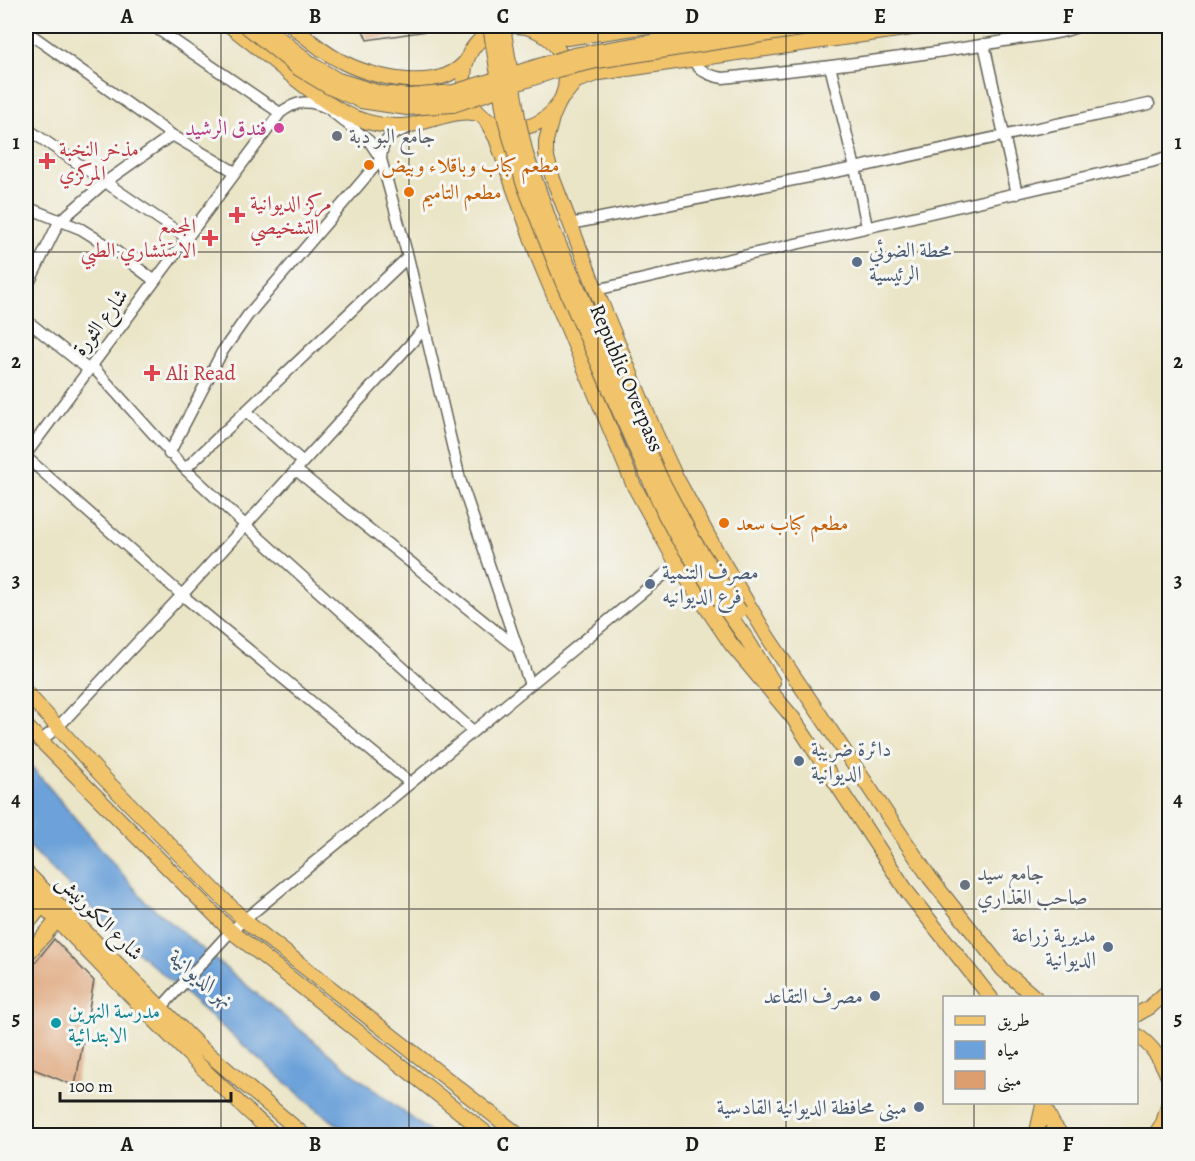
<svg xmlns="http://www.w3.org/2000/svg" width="1195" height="1161" font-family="Alegreya,Amiri,serif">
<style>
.water{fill:#6ca1d9;stroke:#445e7a;stroke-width:1.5}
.building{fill:#dc9e6f}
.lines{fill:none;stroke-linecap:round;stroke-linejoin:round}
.minor-casing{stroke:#646258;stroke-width:13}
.major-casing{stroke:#646258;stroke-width:16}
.minor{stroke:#fff;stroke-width:10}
.major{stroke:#f1c36a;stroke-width:14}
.major-bridge-casing{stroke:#646258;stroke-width:16;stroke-linecap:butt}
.major-bridge{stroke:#f1c36a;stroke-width:14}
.grid{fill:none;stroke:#1c1c1c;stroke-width:1.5;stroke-opacity:0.55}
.hotel-dot{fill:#d1479c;stroke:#f6f6f2;stroke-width:2}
.worship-dot{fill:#6b7280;stroke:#f6f6f2;stroke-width:2}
.health-dot{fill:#e0444e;stroke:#f6f6f2;stroke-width:2}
.food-dot{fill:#e8710a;stroke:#f6f6f2;stroke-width:2}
.service-dot{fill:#5c6f8a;stroke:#f6f6f2;stroke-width:2}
.culture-dot{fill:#0f9aa8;stroke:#f6f6f2;stroke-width:2}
.labels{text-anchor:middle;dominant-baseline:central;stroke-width:6;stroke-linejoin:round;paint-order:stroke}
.hotel-label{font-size:21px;fill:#b23c85;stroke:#f6f6f2;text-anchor:end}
.worship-label{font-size:21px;fill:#5b616d;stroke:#f6f6f2;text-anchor:start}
.health-label{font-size:21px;fill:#be3a42;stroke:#f6f6f2;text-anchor:start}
.food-label{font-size:21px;fill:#c56008;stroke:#f6f6f2;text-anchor:start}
.service-label{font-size:21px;fill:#4e5e75;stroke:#f6f6f2;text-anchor:start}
.street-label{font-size:21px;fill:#1c1c1c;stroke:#f6f6f2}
.culture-label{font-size:21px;fill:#0d838f;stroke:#f6f6f2;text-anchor:start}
.water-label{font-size:22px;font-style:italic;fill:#405871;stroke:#f6f6f2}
.neatline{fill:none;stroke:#1c1c1c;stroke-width:2}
.grid-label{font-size:20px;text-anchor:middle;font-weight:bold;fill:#1c1c1c}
</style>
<rect width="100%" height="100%" fill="#f6f6f2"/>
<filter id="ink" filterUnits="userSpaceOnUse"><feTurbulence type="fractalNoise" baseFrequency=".0167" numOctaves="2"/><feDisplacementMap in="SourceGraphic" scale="12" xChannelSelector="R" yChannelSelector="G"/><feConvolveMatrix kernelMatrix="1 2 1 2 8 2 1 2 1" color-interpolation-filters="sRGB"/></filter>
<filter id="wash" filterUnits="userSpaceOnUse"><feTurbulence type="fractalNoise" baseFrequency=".008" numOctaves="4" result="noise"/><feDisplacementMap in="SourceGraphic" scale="24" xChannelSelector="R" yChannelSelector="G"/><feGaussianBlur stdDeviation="1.35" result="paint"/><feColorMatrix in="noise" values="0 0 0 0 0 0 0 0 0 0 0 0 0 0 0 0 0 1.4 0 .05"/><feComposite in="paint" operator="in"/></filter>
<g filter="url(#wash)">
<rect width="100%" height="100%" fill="#ebe5c7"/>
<path class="water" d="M26 760 146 902 356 1076 434 1135H351L315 1108 116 933 26 843Z"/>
<g id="blocks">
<path class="building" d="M361 26H453V27L367 40Z
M54 939 94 981 75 1086 26 1066V974Z"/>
</g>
</g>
<g filter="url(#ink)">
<use href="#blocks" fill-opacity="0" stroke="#646258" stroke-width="1.5"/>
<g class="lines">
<defs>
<path id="minor" d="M153 26 280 113
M26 31 172 135 235 172
M984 44 1017 194
M692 59C699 71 709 76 723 78 815 68 907 58 999 42 1023 37 1057 36 1079 26
M830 66 855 168 867 227
M331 111 369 141 381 159 408 257 460 479 530 685
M26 128 187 238
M26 207 81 229 113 249 155 281
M570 224 855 168 1149 104
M26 289 59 222 104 183 172 135
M596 290 1151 162 1170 156
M26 320 89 370
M92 366 185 469 245 525 473 731
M246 411 303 462
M26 454 280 113C296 101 308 99 327 108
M169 454 222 352 248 315 381 159C382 137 392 134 411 127
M26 457 182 595 410 783
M185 469 408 257
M296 470 518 649
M40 741 57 728 182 595 425 328
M160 1009 231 931 244 920 677 564"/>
<path id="major" d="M230 26C249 41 268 56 287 72 320 99 355 128 401 126 428 125 455 106 481 115
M292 26C306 37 320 50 337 59 370 78 440 95 467 60
M464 77a51 51 0 1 1 102 0a51 51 0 1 1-102 0Z
M544 36 567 38 648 26
M563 97 576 81 600 73 925 26
M558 105 552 118 546 141V154L553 179 596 290 655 432 674 473 717 552 769 639 930 878 1003 970 1036 998
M484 117 496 138 539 260 634 486 677 564 731 644 793 718 908 893 991 998
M731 617 748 641 773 682
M26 692 100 774 244 920 520 1136
M26 726 231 931 490 1136
M26 872 197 1044 305 1136
M26 889C109 971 187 1059 276 1136
M26 926 48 898
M26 956 62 915
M1136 1015 1150 1007 1170 989
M1136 1035C1154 1046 1163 1063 1170 1082
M1042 1102 1053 1124 1062 1136
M1036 1136 1043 1105
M1154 1136 1163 1123 1170 1099"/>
</defs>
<use href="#minor" class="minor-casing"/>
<use href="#major" class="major-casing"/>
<use href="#minor" class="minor"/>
<use href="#major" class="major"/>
<defs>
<path id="major-bridge" d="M246 26 299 69 329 87 361 101 407 108 453 105 557 70 597 61 820 26
M264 26 313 65 338 80 380 93 410 96 454 92 574 55 748 26
M490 26 505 119 523 182 562 281 665 515 677 537 731 617
M503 26 519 123 526 154 552 228 660 477 694 541 740 611"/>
</defs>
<use href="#major-bridge" class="major-bridge-casing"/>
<use href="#major-bridge" class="major-bridge"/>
</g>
</g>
<path class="grid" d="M221 26V1136M409 26V1136M598 26V1136M786 26V1136M974 26V998M26 252H1170M26 471H1170M26 690H1170M26 909H1170M974 1102V1136"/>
<circle class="hotel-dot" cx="279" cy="128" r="6"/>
<g class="worship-dot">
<circle cx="337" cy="136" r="6"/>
<circle cx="965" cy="885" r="6"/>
</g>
<g class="health-dot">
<path d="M44 152h6v6h6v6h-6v6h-6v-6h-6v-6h6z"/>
<path d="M234 206h6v6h6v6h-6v6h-6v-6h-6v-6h6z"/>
<path d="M207 229h6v6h6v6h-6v6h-6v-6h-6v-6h6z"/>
<path d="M149 364h6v6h6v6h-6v6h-6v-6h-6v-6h6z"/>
</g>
<g class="food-dot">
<circle cx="369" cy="165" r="6"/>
<circle cx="409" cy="192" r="6"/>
<circle cx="724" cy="523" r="6"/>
</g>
<g class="service-dot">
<circle cx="857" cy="262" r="6"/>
<circle cx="650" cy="584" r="6"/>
<circle cx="799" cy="761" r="6"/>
<circle cx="1108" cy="947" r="6"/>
<circle cx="875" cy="996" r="6"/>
<circle cx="919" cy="1107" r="6"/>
</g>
<circle class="culture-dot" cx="56" cy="1023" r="6"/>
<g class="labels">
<g class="hotel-label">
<text x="267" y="128">فندق الرشيد</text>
</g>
<g class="worship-label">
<text x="349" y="136">جامع البو دبة</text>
<text x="977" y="873">جامع سيد<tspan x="977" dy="24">صاحب العذاري</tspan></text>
</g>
<g class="health-label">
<text x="59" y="149">مذخر النخبة<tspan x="59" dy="24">المركزي</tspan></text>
<text x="250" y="203">مركز الديوانية<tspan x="250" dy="24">التشخيصي</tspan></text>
<text x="196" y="226" text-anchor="end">المجمع<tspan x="196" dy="24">الاستشاري الطبي</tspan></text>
<text x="166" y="373">Ali Read</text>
</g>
<g class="food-label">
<text x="381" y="165">مطعم كباب وباقلاء وبيض</text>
<text x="421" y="192">مطعم التاميم</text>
<text x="736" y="523">مطعم كباب سعد</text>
</g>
<g class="service-label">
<text x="869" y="250">محطة الضوئي<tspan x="869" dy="24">الرئيسية</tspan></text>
<text x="662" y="572">مصرف التنمية<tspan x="662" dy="24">فرع الديوانيه</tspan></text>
<text x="811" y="749">دائرة ضريبة<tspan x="811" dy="24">الديوانية</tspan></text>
<text x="1096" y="935" text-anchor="end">مديرية زراعة<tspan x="1096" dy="24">الديوانية</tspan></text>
<text x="863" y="996" text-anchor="end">مصرف التقاعد</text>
<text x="907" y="1107" text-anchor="end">مبنى محافظة الديوانية القادسية</text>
</g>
<g class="street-label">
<text transform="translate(100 322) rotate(-53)">شارع الثورة</text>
<text transform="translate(627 378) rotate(67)">Republic Overpass</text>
<text transform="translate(100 917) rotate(45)">شارع الكورنيش</text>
</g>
<g class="culture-label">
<text x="68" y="1011">مدرسة النهرين<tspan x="68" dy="24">الابتدائية</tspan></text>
</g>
<g class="water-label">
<text transform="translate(202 979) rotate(40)">نهر الديوانية</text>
</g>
</g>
<rect width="1195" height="1161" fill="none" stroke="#f6f6f2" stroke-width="66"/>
<rect x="943" y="996" width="195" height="108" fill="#f6f6f2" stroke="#9f9f9c" stroke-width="1.5"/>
<rect x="955" y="1016" width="30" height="9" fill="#f1c36a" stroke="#9f9f9c" stroke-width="1.5"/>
<text x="997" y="1026" font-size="18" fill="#1c1c1c">طريق</text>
<rect x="955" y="1041" width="30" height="18" fill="#6ca1d9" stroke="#9f9f9c" stroke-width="1.5"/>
<text x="997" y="1056" font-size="18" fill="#1c1c1c">مياه</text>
<rect x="955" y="1071" width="30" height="18" fill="#dc9e6f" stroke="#9f9f9c" stroke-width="1.5"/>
<text x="997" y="1086" font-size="18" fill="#1c1c1c">مبنى</text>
<path d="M60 1092v9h171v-9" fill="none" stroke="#1c1c1c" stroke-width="3"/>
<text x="69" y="1092" font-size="18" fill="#1c1c1c" stroke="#f6f6f2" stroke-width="4.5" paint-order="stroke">100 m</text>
<rect x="33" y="33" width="1129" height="1095" class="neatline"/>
<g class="grid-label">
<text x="127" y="23">A</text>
<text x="315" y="23">B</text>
<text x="503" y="23">C</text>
<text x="692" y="23">D</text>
<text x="880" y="23">E</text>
<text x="1068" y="23">F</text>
<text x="16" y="149">1</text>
<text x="1178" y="149">1</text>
<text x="16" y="368">2</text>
<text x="1178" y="368">2</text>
<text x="16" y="587">3</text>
<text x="1178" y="587">3</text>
<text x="16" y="806">4</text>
<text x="1178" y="806">4</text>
<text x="16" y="1025">5</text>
<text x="1178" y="1025">5</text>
<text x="127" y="1151">A</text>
<text x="315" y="1151">B</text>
<text x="503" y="1151">C</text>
<text x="692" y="1151">D</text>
<text x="880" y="1151">E</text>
<text x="1068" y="1151">F</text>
</g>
</svg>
